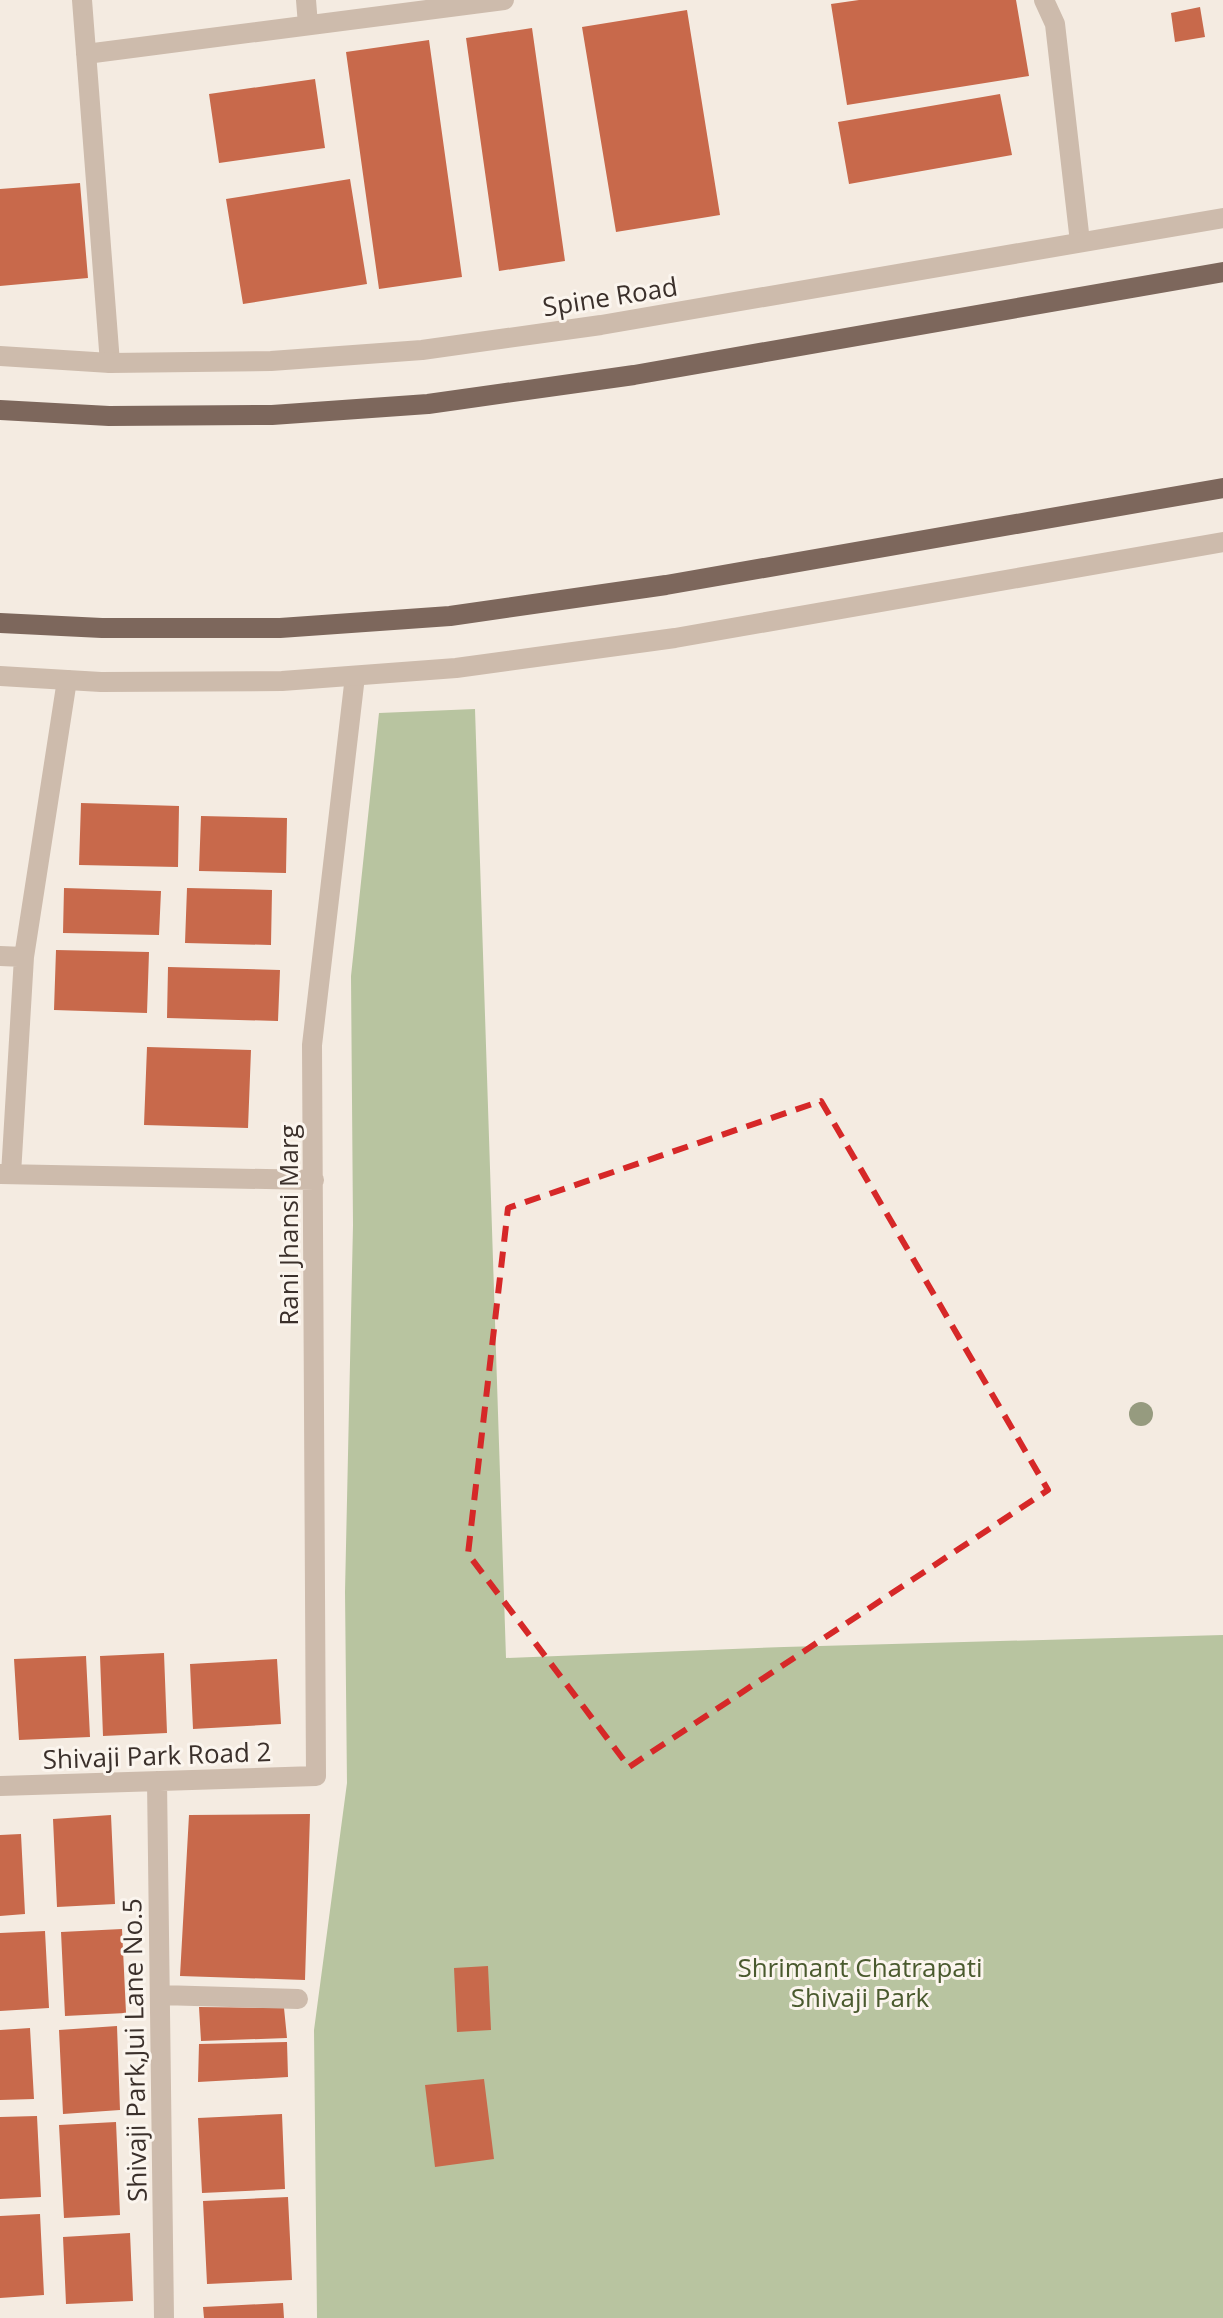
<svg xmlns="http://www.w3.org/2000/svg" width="1223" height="2318" font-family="'Open Sans',sans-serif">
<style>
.green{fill:#b8c4a0}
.building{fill:#c8694b}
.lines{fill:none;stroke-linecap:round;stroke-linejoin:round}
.minor{stroke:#cdbbac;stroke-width:20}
.tertiary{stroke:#cdbbac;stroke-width:20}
.primary{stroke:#7d675c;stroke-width:20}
.tree{fill:#969b7f}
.marked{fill:none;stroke:#d62828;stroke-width:6;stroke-dasharray:16 10;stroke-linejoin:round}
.labels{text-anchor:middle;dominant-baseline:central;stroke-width:6;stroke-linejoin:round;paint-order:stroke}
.street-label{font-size:26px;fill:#3b302b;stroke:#fbf5ee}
.park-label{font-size:26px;fill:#4a5a2e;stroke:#fbf5ee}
</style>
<rect width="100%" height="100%" fill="#f4ebe1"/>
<path class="green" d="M475 709 506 1658 784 1647 1223 1635V2318H317L314 2030 347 1783 345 1592 353 1225 351 976 379 713Z"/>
<path class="building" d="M859 0H1016L1029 76 847 105 831 4Z
M1200 7 1205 37 1175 42 1171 13Z
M687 10 720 215 616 232 582 27Z
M532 28 565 261 499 271 466 38Z
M429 40 462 277 379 289 346 52Z
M315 79 325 148 219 163 209 94Z
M1000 94 1012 155 849 184 838 122Z
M350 179 367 284 243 304 226 199Z
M80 183 88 278 0 286V189Z
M81 803 179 806 178 867 79 865Z
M201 816 287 818 286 873 199 871Z
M64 888 161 891 159 935 63 933Z
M187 888 272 890 271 945 185 943Z
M56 950 149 952 147 1013 54 1010Z
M168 967 280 970 278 1021 167 1018Z
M147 1047 251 1050 248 1128 144 1125Z
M164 1653 167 1733 103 1736 100 1656Z
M86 1656 90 1737 19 1740 14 1659Z
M277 1659 281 1724 193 1729 190 1664Z
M310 1814 305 1980 180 1976 189 1815Z
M111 1815 115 1904 57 1907 53 1819Z
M21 1834 25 1914 0 1916V1835Z
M122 1929 126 2013 65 2016 61 1932Z
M45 1931 49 2008 0 2011V1933Z
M488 1966 491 2030 457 2032 454 1968Z
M199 2007 284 2008 287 2038 201 2041Z
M117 2026 120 2110 63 2114 59 2030Z
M30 2028 34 2099 0 2100V2030Z
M287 2042 288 2077 198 2082 199 2044Z
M484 2079 494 2159 435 2167 425 2085Z
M282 2114 285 2189 202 2193 198 2118Z
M37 2116 41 2197 0 2199V2117Z
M116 2122 120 2215 64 2218 59 2125Z
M288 2197 292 2280 207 2284 203 2201Z
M40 2214 44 2295 0 2298V2216Z
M130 2233 133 2301 66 2304 63 2237Z
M283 2303 284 2318H204L203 2307Z"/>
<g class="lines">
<path class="minor" d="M82 0 110 363
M306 0 308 25
M1044 0 1055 24 1080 242
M86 54 504 0
M0 956 24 957
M0 1174 314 1180
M11 1174 24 957 67 680
M157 1781 164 2318
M0 1786 316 1776 312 1045 355 676
M160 1995 298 1999"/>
<path class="tertiary" d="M0 356 110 363 271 361 422 350 601 325 1223 218
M0 676 101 682 282 681 456 668 675 638 1223 542"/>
<path class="primary" d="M0 410 109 416 272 415 428 404 634 375 1223 272
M0 623 102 628H280L450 616 666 585 1223 488"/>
</g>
<circle class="tree" cx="1141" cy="1414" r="12"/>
<path class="marked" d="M821 1101 1048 1490 629 1767 468 1554 508 1208Z"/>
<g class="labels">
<g class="street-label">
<text transform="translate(610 296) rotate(-9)">Spine Road</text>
<text transform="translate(288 1225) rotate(-90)">Rani Jhansi Marg</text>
<text transform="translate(157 1755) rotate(-2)">Shivaji Park Road 2</text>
<text transform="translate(134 2050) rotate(-91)">Shivaji Park,Jui Lane No.5</text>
</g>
<g class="park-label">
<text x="860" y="1967">Shrimant Chatrapati<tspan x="860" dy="30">Shivaji Park</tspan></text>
</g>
</g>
</svg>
